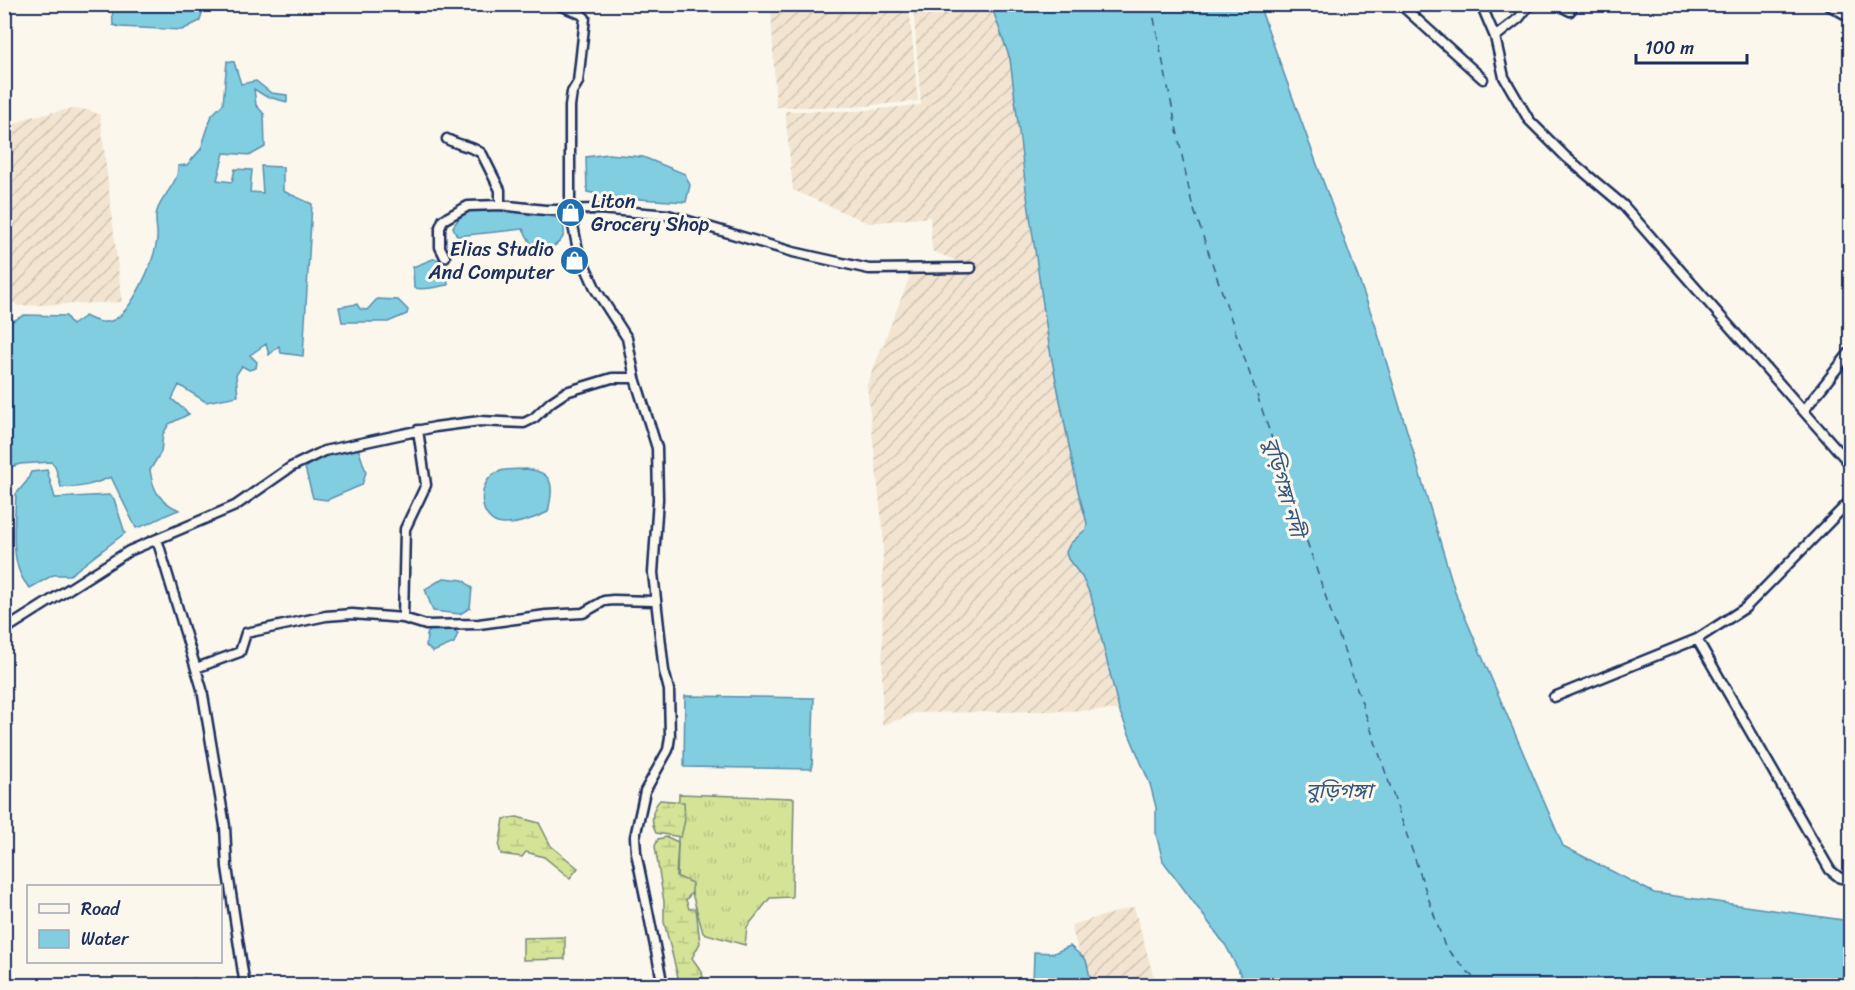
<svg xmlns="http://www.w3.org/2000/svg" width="1855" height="990" font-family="Sriracha,'Noto Sans Bengali',sans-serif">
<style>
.industrial{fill:url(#industrial-furrows)}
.grass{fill:url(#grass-tufts);stroke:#78897a;stroke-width:1.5}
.wetland{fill:url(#wetland-marsh);stroke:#78897a;stroke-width:1.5}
.water{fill:#81cee1;stroke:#588ead;stroke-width:1.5}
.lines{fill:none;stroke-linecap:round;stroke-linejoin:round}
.canal{stroke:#81cee1;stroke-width:8}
.ferry{stroke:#34577f;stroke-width:1.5;stroke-dasharray:8 6;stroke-linecap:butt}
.street-casing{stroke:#1b2f5e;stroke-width:13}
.street{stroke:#fbf7ec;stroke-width:8}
.labels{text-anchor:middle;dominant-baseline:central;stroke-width:6;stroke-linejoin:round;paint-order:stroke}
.poi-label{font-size:20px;fill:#1b2f5e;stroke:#fbf7ec;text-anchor:start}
.water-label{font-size:21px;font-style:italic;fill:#34577f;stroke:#fbf7ec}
</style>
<defs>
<pattern id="industrial-furrows" width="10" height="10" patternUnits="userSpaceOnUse" patternTransform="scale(1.5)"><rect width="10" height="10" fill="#f2e4d0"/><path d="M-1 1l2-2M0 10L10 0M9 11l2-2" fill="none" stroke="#cfc4b5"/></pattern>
<pattern id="grass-tufts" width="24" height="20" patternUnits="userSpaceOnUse" patternTransform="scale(1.5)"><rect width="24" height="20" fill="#d5e396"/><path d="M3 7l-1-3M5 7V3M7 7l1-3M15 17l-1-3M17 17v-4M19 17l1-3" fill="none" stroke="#b6c384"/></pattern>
<pattern id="wetland-marsh" width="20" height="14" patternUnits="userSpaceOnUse" patternTransform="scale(1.5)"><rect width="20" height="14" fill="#d5e396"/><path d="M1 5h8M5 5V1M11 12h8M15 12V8" fill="none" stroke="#b6c384"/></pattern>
</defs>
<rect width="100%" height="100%" fill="#fbf7ec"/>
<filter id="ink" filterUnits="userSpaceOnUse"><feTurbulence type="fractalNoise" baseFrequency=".0167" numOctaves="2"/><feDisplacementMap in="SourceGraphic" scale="12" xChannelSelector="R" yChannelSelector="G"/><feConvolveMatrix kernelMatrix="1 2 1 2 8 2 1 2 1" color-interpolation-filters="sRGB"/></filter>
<g filter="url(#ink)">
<path class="industrial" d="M798 4 909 5 918 101 853 107H776L771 10Z
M913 5H991L1010 59 1049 345 1078 491 1087 523 1068 559 1082 577 1091 596 1119 710 915 713 882 726 883 532 867 385 912 271 858 264 960 262 932 251 930 217 868 223 793 190 785 111H858L921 105Z
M71 109 89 110 100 115 122 302 18 306 5 296V129L29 117Z
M1134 907 1156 985H1088L1071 925Z"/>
<path class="grass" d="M679 794 794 798 792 897 770 898 747 927 745 945 703 933 692 893 677 883Z"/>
<path class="wetland" d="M660 800 684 802 685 820 681 837 656 833C650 822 652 808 660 800Z
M517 817 539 823 551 846 578 868 570 878 544 857 526 852 522 857 501 854 499 847 504 819Z
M667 837 678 842 676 876 692 883V892L686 900 689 909 696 908 700 943 692 958 702 972 704 984 680 985 664 922V902L655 846 658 839Z
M565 937V959L523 960V938Z"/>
<path class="water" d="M204 5 200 21 182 30 120 27 113 25 112 5Z
M991 5H1259L1375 324 1457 598 1563 846 1654 893 1850 921V985H1246L1226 946 1163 861 1156 834V807L1150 784 1119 710 1091 596 1082 577 1068 559 1066 552 1070 544 1086 529 1087 523 1078 491 1049 345 1026 189 1010 59Z
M227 61 234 62 241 84 256 81 271 93 287 95V102L265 96 254 89 256 105 264 114 265 147 251 155 224 153 217 180 232 182 235 169 252 170 250 192 263 193 261 166 283 167V191L312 204 303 356 281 353 279 346 269 355 266 344 250 355 257 362 256 368 249 370 242 366 236 375 238 396 206 402 179 385 172 399 189 414 169 424 163 434 161 452 150 470C153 491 159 501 179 510 163 515 153 524 136 528L111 477C94 484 80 489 61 487L55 466 51 462 20 464 5 469V306L13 321 24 315 66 316 72 325 85 316C93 320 102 324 111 321 131 315 156 259 157 238 158 230 154 219 157 211 162 195 179 183 178 166L187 165 201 149 212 115 223 104Z
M608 154 643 157 685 174 690 185 686 202 622 198 587 192 586 157Z
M476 208 535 212 557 218C576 235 553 253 534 249L523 229 457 236 453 227C460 216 463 212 476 208Z
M433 259 447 260 448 285C438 286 427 291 414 288L413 267Z
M377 299 398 300 408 310 407 314 388 322H342L339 307 357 304 360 309 367 310Z
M358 448 366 472 362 485 327 500 313 498 305 468 321 454Z
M526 469C556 472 553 488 548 512 535 518 518 525 503 524 477 523 476 480 498 472 506 468 517 470 526 469Z
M47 470 55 498 109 495 114 499 125 533 70 575H53L30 588C8 568 15 521 16 494L27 481 31 472Z
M444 578 463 580 472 588 470 608 460 614 433 611 425 589Z
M432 625 446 626 458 633 454 643 433 652 426 646 427 635Z
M685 696 814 698 812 769 684 767Z
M1070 946 1086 960 1092 985H1033L1034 952 1054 953Z"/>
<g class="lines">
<path class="canal" d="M189 986 194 981 205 986"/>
<path class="ferry" d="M1151 4 1192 204 1445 947 1481 986"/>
<defs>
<path id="street" d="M557 4 581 14 585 18 578 82 572 92 570 106V211L578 250 596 290 627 338 635 378 657 448 658 499 653 573 664 671 669 690 670 737 668 750 645 791 635 837 636 852 663 986
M1400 4 1483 79
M1481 4 1495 37 1504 77 1529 120 1566 157 1623 205 1850 464
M1556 4 1570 11 1575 4
M1827 4 1850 17
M1495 37 1519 18 1530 4
M447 139C459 146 474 146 482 154L500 190V205
M445 257 440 247V227L443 220 468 206 500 205 545 210 599 209 668 215 793 252 869 269 971 268
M1805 409 1850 352
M418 430 426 485 405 529 403 618 426 625 479 624 546 615 583 613 604 601 613 600 654 601
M157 539 202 689 225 826 227 867 245 986
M4 630 129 551 235 506 291 467 324 451 435 427 480 421 524 423 534 418 551 402 566 392 612 378H635
M1697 639 1830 870 1840 878H1850
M196 668 240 652 246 633 326 616 352 614 403 618
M1554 697 1697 639 1745 608 1850 501"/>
</defs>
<use href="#street" class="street-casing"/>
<use href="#street" class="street"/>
</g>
</g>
<defs>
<symbol id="shop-disc" viewBox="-11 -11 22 22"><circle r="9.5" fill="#1f6fb2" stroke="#fbf7ec"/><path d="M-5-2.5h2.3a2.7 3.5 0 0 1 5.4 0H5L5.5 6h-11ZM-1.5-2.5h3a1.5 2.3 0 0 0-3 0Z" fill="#fff"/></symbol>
</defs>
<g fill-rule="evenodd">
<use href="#shop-disc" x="554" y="196" width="33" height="33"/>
<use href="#shop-disc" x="558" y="244" width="33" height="33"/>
</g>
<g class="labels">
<g class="poi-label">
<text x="591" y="201">Liton<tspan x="591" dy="23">Grocery Shop</tspan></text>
<text x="554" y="249" text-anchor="end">Elias Studio<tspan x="554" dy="23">And Computer</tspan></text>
</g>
<g class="water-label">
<text transform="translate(1284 487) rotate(74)">বুড়িগঙ্গা নদী</text>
<text x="1339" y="791">বুড়িগঙ্গা</text>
</g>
</g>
<rect width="1855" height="990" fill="none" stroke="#fbf7ec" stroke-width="24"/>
<rect x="12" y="12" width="1831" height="966" fill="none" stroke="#1b2f5e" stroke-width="2" filter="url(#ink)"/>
<rect x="27" y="885" width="195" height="78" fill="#fbf7ec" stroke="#a1a7b3" stroke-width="1.5"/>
<rect x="39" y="904" width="30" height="9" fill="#fbf7ec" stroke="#a1a7b3" stroke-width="1.5"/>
<text x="81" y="915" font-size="18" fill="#1b2f5e">Road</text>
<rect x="39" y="930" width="30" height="18" fill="#81cee1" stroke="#a1a7b3" stroke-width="1.5"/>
<text x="81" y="945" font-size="18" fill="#1b2f5e">Water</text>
<path d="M1636 54v9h111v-9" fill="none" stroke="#1b2f5e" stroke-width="3"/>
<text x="1645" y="54" font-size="18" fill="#1b2f5e" stroke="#fbf7ec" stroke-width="4.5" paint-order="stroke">100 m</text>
</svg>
